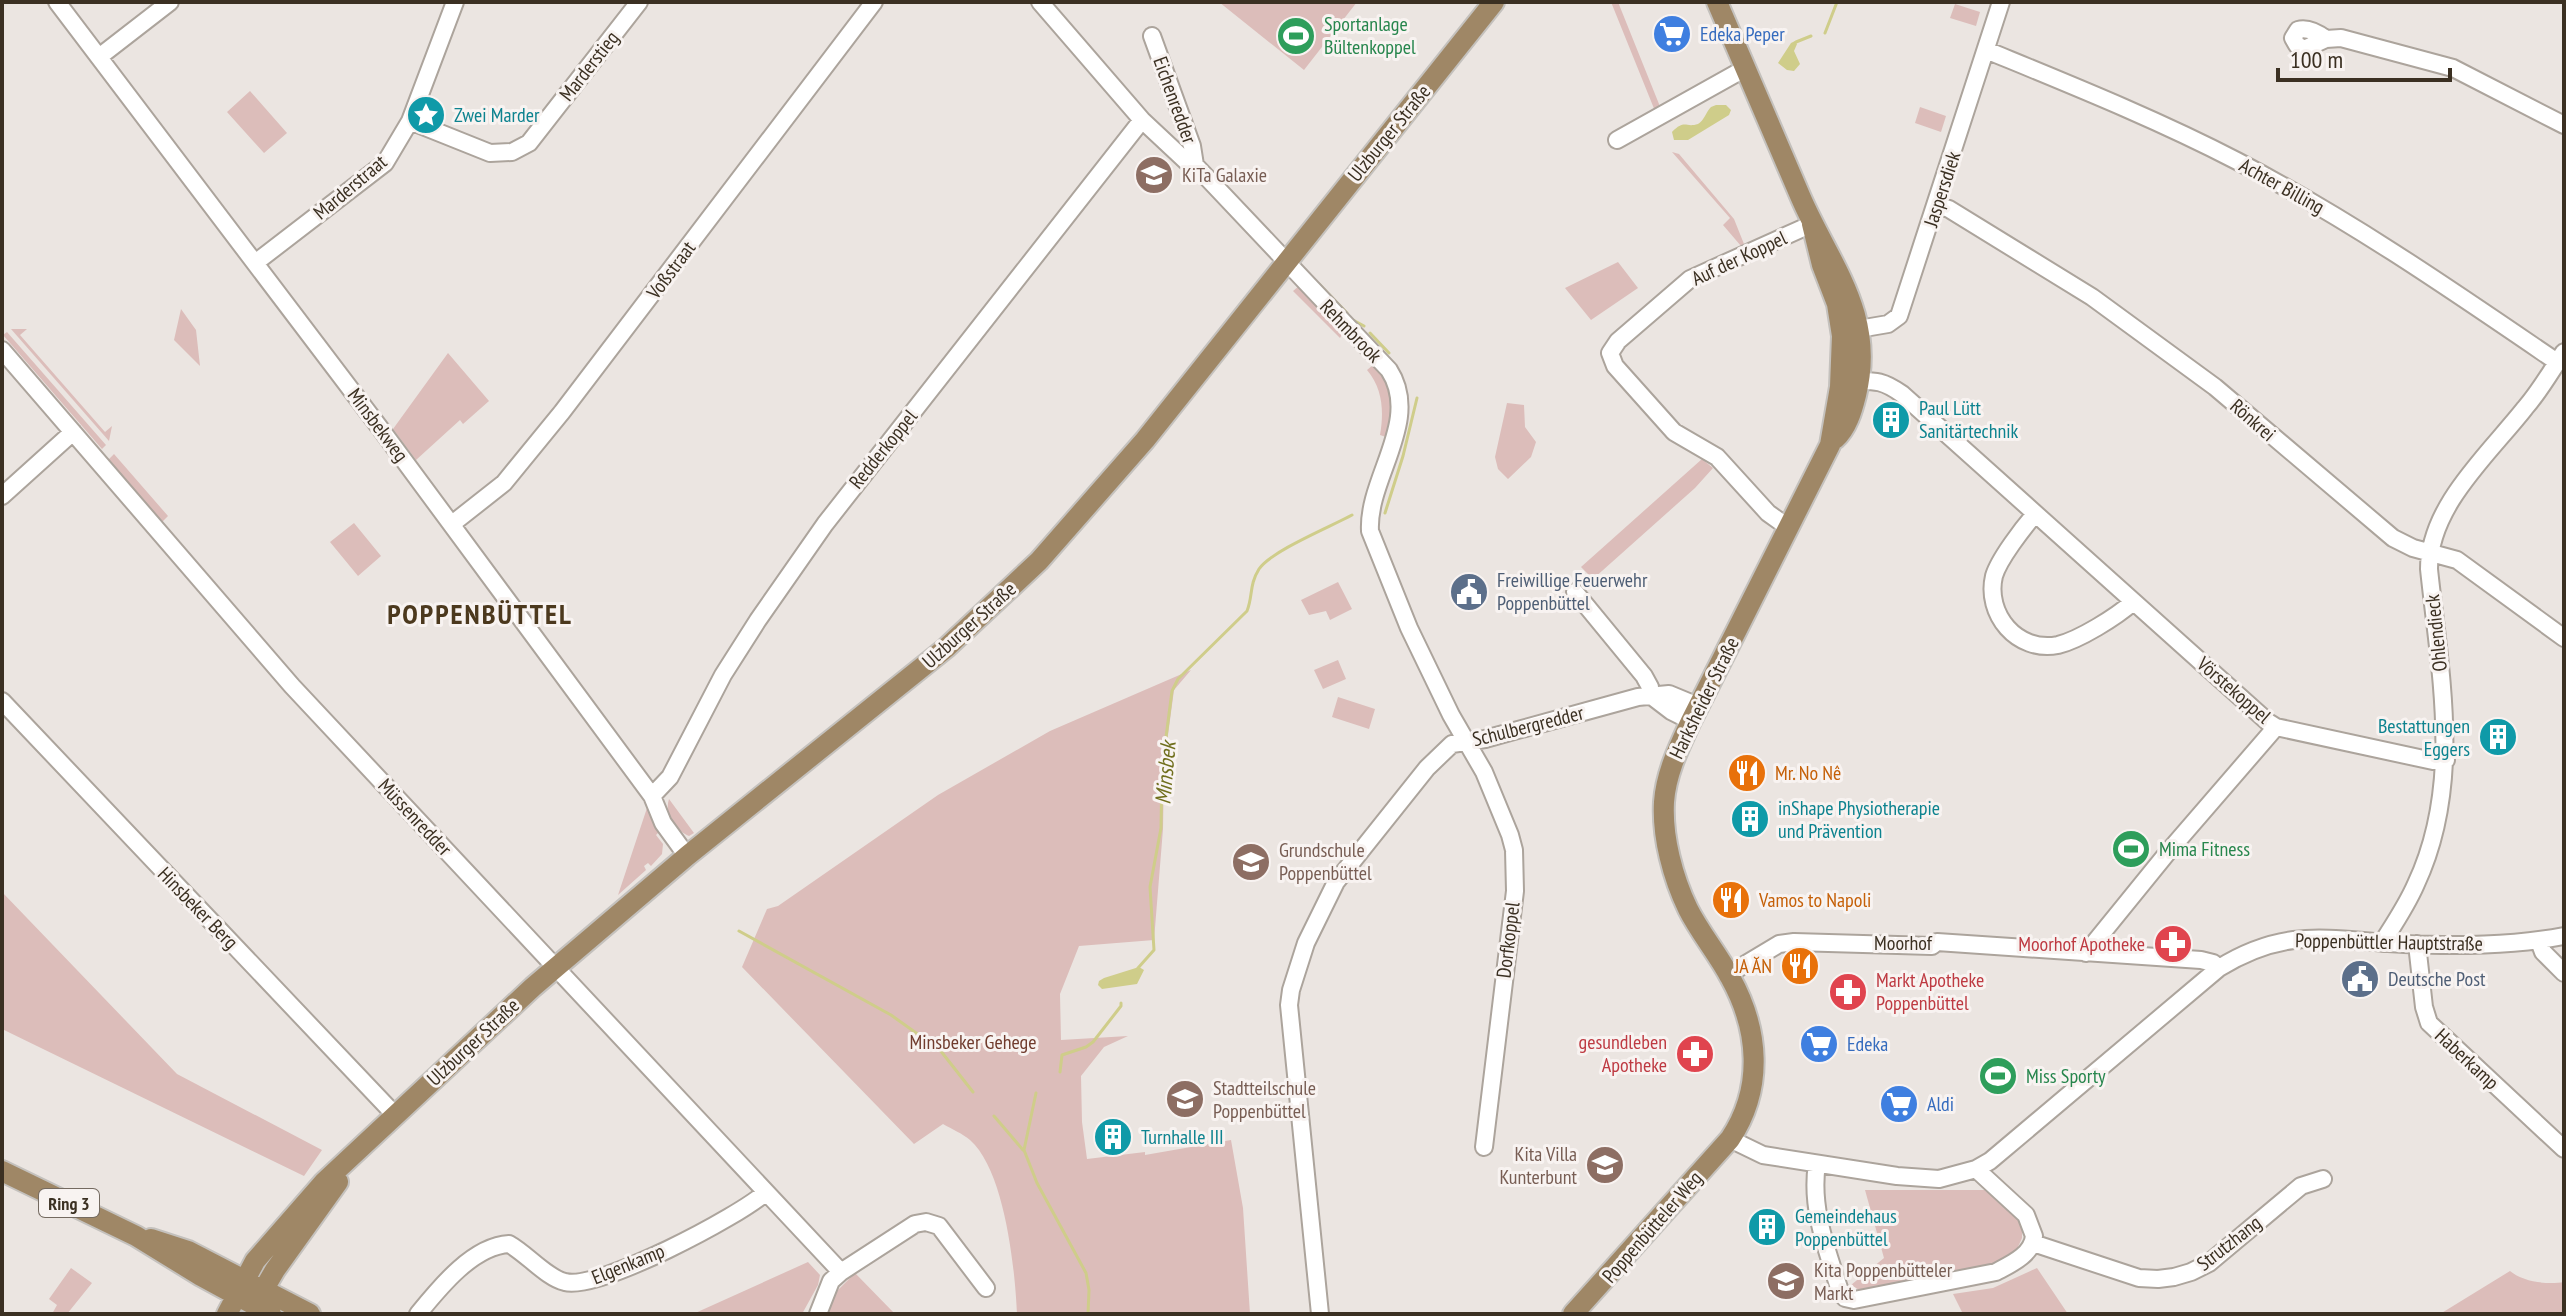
<svg xmlns="http://www.w3.org/2000/svg" width="2566" height="1316" font-family="'PT Sans Narrow',sans-serif">
<style>
.green{fill:#dcbdba}
.water{fill:#cfcd8a}
.lines{fill:none;stroke-linecap:round;stroke-linejoin:round}
.stream{stroke:#cfcd8a;stroke-width:3}
.minor-casing{stroke:#aca49c;stroke-width:20}
.major-casing{stroke:#c4c1bd;stroke-width:24}
.minor{stroke:#fff;stroke-width:16}
.major{stroke:#9f8766;stroke-width:20}
.labels{text-anchor:middle;dominant-baseline:central;stroke-width:6;stroke-linejoin:round;paint-order:stroke}
.shield{fill:#f8f3f1;stroke:#746a60;stroke-width:2}
.shield-label{font-size:18px;font-weight:bold;fill:#3b3022}
.leisure-label{font-size:20px;fill:#27864d;stroke:#f8f3f1;text-anchor:start}
.shop-label{font-size:20px;fill:#366cbe;stroke:#f8f3f1;text-anchor:start}
.street-label{font-size:20px;fill:#3b3022;stroke:#f8f3f1}
.culture-label{font-size:20px;fill:#0d838f;stroke:#f8f3f1;text-anchor:start}
.education-label{font-size:20px;fill:#785e54;stroke:#f8f3f1;text-anchor:start}
.service-label{font-size:20px;fill:#4e5e75;stroke:#f8f3f1;text-anchor:start}
.food-label{font-size:20px;fill:#c56008;stroke:#f8f3f1;text-anchor:start}
.health-label{font-size:20px;fill:#be3a42;stroke:#f8f3f1;text-anchor:end}
.park-label{font-size:20px;fill:#703b2d;stroke:#f8f3f1}
.water-label{font-size:22px;font-style:italic;fill:#706f1d;stroke:#f8f3f1}
.district-label{font-size:28px;font-weight:bold;letter-spacing:2px;fill:#4c391e;stroke:#f8f3f1}
</style>
<rect width="100%" height="100%" fill="#ebe5e1"/>
<path class="green" d="M1219 2H1357L1304 70Z
M1611 2H1618L1661 109 1655 111Z
M1955 4 1980 12 1976 26 1950 18Z
M250 91 287 133 264 153 227 112Z
M1920 107 1946 116 1941 132 1915 123Z
M1672 152 1679 154 1734 219 1744 244 1741 246 1723 225 1730 218Z
M1618 262 1638 288 1591 320 1565 288Z
M1299 286 1344 331 1340 338 1293 291Z
M181 309 196 330 200 366 174 340Z
M11 329H27L20 335 105 432 112 426 109 441Z
M7 332 106 445 102 449 3 335Z
M448 353 489 401 463 424 460 420 416 460 393 429Z
M1373 365H1377L1393 387 1390 435 1386 437 1380 435C1384 412 1383 389 1367 370Z
M1507 403 1524 405 1525 427 1536 442 1531 457 1508 479 1498 469 1495 457Z
M114 454 168 516 162 522 108 460Z
M1702 459 1713 468 1695 488 1593 579 1581 567Z
M354 523 381 556 358 576 330 542Z
M1338 582 1352 609 1330 620 1326 611 1309 615 1301 600Z
M1338 660 1346 679 1323 689 1314 670Z
M1191 670 1174 690 1164 765 1163 829 1154 940 1079 946 1060 994 1061 1040 1128 1036 1104 1047 1081 1076 1082 1122 1087 1159 1145 1152V1155L1231 1140 1243 1208 1250 1314H1017C1015 1269 1005 1171 970 1140 963 1134 952 1129 943 1124L914 1144 742 967 767 909 778 906 938 795 1050 731Z
M1338 697 1375 709 1369 729 1332 717Z
M669 799 694 833 689 836C675 830 664 814 669 799Z
M647 808 659 832 656 835 663 844 662 854 651 866 648 863 644 866 646 870 618 895Z
M2 892 177 1074 322 1150 304 1176 2 1029Z
M1865 1190H1986L2005 1200 2022 1223V1238L2017 1249 1997 1267 1861 1291 1851 1285 1884 1258Z
M808 1262 820 1275 818 1285 802 1314H693Z
M71 1268 92 1283 67 1314H52L57 1305 49 1299Z
M2037 1268 2068 1314H1963L1953 1294 1993 1288Z
M2510 1271C2523 1282 2548 1285 2564 1282V1314H2440Z
M855 1273 895 1314H825L837 1291Z"/>
<path class="water" d="M1795 41 1797 44 1794 51 1800 64 1794 71 1787 70 1778 63 1791 43Z
M1716 105H1726L1731 110 1729 115 1688 140H1674L1672 132C1685 119 1685 128 1698 124 1704 121 1706 112 1711 107Z
M1139 967 1144 970 1137 984 1102 989 1098 985 1099 981 1104 978Z"/>
<g class="lines">
<path class="stream" d="M1825 33 1837 2
M1796 42 1811 36
M1319 284 1347 313
M1353 320 1364 326
M1370 333 1389 353
M1385 513 1403 456 1417 398
M739 931 891 1015 940 1050 973 1092
M1138 968 1154 950 1150 887 1161 828 1162 768 1172 691 1178 679 1247 611C1253 596 1249 585 1259 569 1271 551 1330 527 1352 515
M1060 1072 1062 1055 1086 1047 1093 1042 1121 1006V1003
M1036 1093 1024 1150 1037 1183 1086 1273 1089 1290 1088 1314
M994 1116 1023 1150"/>
<defs>
<path id="minor" d="M57 2 383 432 652 796 663 823 687 856
M1040 2 1142 120 1188 163 1195 165 1389 370C1422 421 1367 478 1370 531L1409 628 1451 715 1484 772 1510 835 1514 850 1515 891 1484 1147
M1152 36 1192 146 1195 165
M2326 39C2318 33 2308 27 2298 30L2293 38 2297 45 2304 49 2326 39 2341 38 2453 68 2564 125
M1986 50C2071 85 2156 119 2237 161 2349 219 2453 291 2557 362
M99 57 170 2
M410 121 490 153 512 152 529 143 639 2
M1617 140 1744 69
M1937 205 1949 209 2092 297 2215 387 2393 538 2413 548 2457 560 2564 638
M255 263 385 163 410 121 455 2
M1847 331 1888 324 1899 316 2001 2
M2 350 292 686 841 1272 915 1224 926 1222 939 1226 986 1288
M1850 381C1874 381 1881 379 1902 394L2268 722 2276 727 2433 761 2446 760
M2 496 73 432
M2035 514C2023 528 1999 559 1994 576 1985 614 2017 653 2058 645 2079 640 2116 617 2133 602
M452 524 504 483 562 412 874 2
M1789 528 1768 513 1717 457 1674 432 1615 366 1610 353 1618 341 1690 279 1812 224
M1575 592 1644 676 1650 687V695
M1650 695 1671 711 1691 721
M2 701 395 1115
M652 796 670 777 723 675 758 620 825 524 1142 120
M2539 941 2543 952 2564 973
M2382 943C2394 924 2407 905 2416 884 2463 784 2440 674 2429 569 2429 506 2489 454 2525 408 2540 391 2551 371 2564 352
M2417 944 2424 1007 2429 1023 2564 1149
M2086 953 2168 852 2276 727
M1729 974 1779 944 1794 942 1932 946 1937 942 2201 960 2213 963 2219 968
M1730 1139 1763 1155 1897 1176 1939 1179 1976 1169 1990 1161 2219 968C2287 926 2329 940 2404 944 2457 946 2512 946 2564 936
M1817 1164C1810 1208 1827 1250 1840 1291L1845 1298 1854 1300 1996 1272C2011 1264 2032 1255 2034 1236L2026 1215 1976 1169
M2033 1243 2139 1278 2158 1279 2174 1277 2191 1272 2209 1263 2301 1186 2323 1179
M418 1314C440 1287 473 1246 509 1244 527 1254 547 1278 565 1282 598 1291 740 1216 766 1192
M818 1314 831 1281 841 1272
M1320 1314 1289 1005 1291 990 1306 943 1336 882 1427 768 1452 744 1485 739 1638 697 1669 694 1698 706"/>
<path id="major" d="M1717 2 1801 198C1830 265 1876 315 1856 395 1852 411 1847 428 1835 439
M2 1171 136 1236 201 1276 271 1314
M151 1239 188 1251 310 1314
M257 1301 275 1270 338 1182
M227 1314 255 1261 324 1182 533 987 687 856 946 648 1039 561 1145 440 1494 2
M1573 1314 1730 1139C1764 1088 1759 1029 1730 977 1718 954 1700 933 1688 909 1673 878 1662 837 1664 802 1666 773 1679 747 1691 721L1830 445 1840 387 1842 336 1837 304 1822 265 1812 224"/>
</defs>
<use href="#minor" class="minor-casing"/>
<use href="#major" class="major-casing"/>
<use href="#minor" class="minor"/>
<use href="#major" class="major"/>
</g>
<defs>
<symbol id="supermarket-disc" viewBox="-11 -11 22 22"><circle r="9.5" fill="#3f7fe0" stroke="#f8f3f1"/><path d="M-6-5.5h2.5l.6 2H6L4.5 2H-2.5L-4.4-4H-6ZM-1.5 3.2a1.3 1.3 0 1 0 .1 0ZM3 3.2a1.3 1.3 0 1 0 .1 0Z" fill="#fff"/></symbol>
<symbol id="stadium-disc" viewBox="-11 -11 22 22"><circle r="9.5" fill="#2e9e5b" stroke="#f8f3f1"/><path d="M0-5a6.5 5 0 1 0 0 10a6.5 5 0 1 0 0-10ZM-3.5-1.8h7v3.6h-7Z" fill="#fff"/></symbol>
<symbol id="sight-disc" viewBox="-11 -11 22 22"><circle r="9.5" fill="#0f9aa8" stroke="#f8f3f1"/><path d="M0-6L1.8-2.2L6-1.7L2.9 1.2L3.7 5.4L0 3.3L-3.7 5.4L-2.9 1.2L-6-1.7L-1.8-2.2Z" fill="#fff"/></symbol>
<symbol id="school-disc" viewBox="-11 -11 22 22"><circle r="9.5" fill="#8d6e63" stroke="#f8f3f1"/><path d="M0-5L7-2L0 1L-7-2ZM-4 1L0 2.5L4 1V4Q0 6-4 4Z" fill="#fff"/></symbol>
<symbol id="building-disc" viewBox="-11 -11 22 22"><circle r="9.5" fill="#0f9aa8" stroke="#f8f3f1"/><path d="M-4-6H4V6H1V3H-1V6H-4ZM-2.5-4.3h1.7v1.8h-1.7ZM.8-4.3h1.7v1.8H.8ZM-2.5-1h1.7V.8h-1.7ZM.8-1h1.7V.8H.8Z" fill="#fff"/></symbol>
<symbol id="civic-disc" viewBox="-11 -11 22 22"><circle r="9.5" fill="#5c6f8a" stroke="#f8f3f1"/><path d="M-.6-6.5H3V-4.5H.6V-3L4-1V1h2V6H-6V1h2V-1L-.6-3ZM-1.2 2.5V6h2.4V2.5Z" fill="#fff"/></symbol>
<symbol id="restaurant-disc" viewBox="-11 -11 22 22"><circle r="9.5" fill="#e8710a" stroke="#f8f3f1"/><path d="M-5-6h1v4h1v-4h1v4h1v-4h1v5L-1.5 .5V6h-2V.5L-5-1ZM5-6V6H3V1.5H1.5Q1.5-4 5-6Z" fill="#fff"/></symbol>
<symbol id="pharmacy-disc" viewBox="-11 -11 22 22"><circle r="9.5" fill="#e0444e" stroke="#f8f3f1"/><path d="M-2-6h4v4h4v4h-4v4h-4v-4h-4v-4h4Z" fill="#fff"/></symbol>
</defs>
<g fill-rule="evenodd">
<use href="#supermarket-disc" x="1650" y="12" width="44" height="44"/>
<use href="#stadium-disc" x="1274" y="14" width="44" height="44"/>
<use href="#sight-disc" x="404" y="93" width="44" height="44"/>
<use href="#school-disc" x="1132" y="153" width="44" height="44"/>
<use href="#building-disc" x="1869" y="398" width="44" height="44"/>
<use href="#civic-disc" x="1447" y="570" width="44" height="44"/>
<use href="#building-disc" x="2476" y="715" width="44" height="44"/>
<use href="#restaurant-disc" x="1725" y="751" width="44" height="44"/>
<use href="#building-disc" x="1728" y="797" width="44" height="44"/>
<use href="#stadium-disc" x="2109" y="827" width="44" height="44"/>
<use href="#school-disc" x="1229" y="840" width="44" height="44"/>
<use href="#restaurant-disc" x="1709" y="878" width="44" height="44"/>
<use href="#pharmacy-disc" x="2151" y="922" width="44" height="44"/>
<use href="#restaurant-disc" x="1778" y="944" width="44" height="44"/>
<use href="#civic-disc" x="2338" y="957" width="44" height="44"/>
<use href="#pharmacy-disc" x="1826" y="970" width="44" height="44"/>
<use href="#supermarket-disc" x="1797" y="1022" width="44" height="44"/>
<use href="#pharmacy-disc" x="1673" y="1032" width="44" height="44"/>
<use href="#stadium-disc" x="1976" y="1054" width="44" height="44"/>
<use href="#school-disc" x="1163" y="1077" width="44" height="44"/>
<use href="#supermarket-disc" x="1877" y="1082" width="44" height="44"/>
<use href="#building-disc" x="1091" y="1115" width="44" height="44"/>
<use href="#school-disc" x="1583" y="1143" width="44" height="44"/>
<use href="#building-disc" x="1745" y="1205" width="44" height="44"/>
<use href="#school-disc" x="1764" y="1259" width="44" height="44"/>
</g>
<g class="labels">
<rect class="shield" x="39" y="1189" width="60" height="28" rx="6"/>
<g class="shield-label">
<text x="69" y="1203">Ring 3</text>
</g>
<g class="leisure-label">
<text x="1324" y="24">Sportanlage<tspan x="1324" dy="23">Bültenkoppel</tspan></text>
<text x="2159" y="849">Mima Fitness</text>
<text x="2026" y="1076">Miss Sporty</text>
</g>
<g class="shop-label">
<text x="1700" y="34">Edeka Peper</text>
<text x="1847" y="1044">Edeka</text>
<text x="1927" y="1104">Aldi</text>
</g>
<g class="street-label">
<text transform="translate(589 66) rotate(-52)">Marderstieg</text>
<text transform="translate(1175 100) rotate(70)">Eichenredder</text>
<text transform="translate(1389 133) rotate(-51)">Ulzburger Straße</text>
<text transform="translate(2282 186) rotate(29)">Achter Billing</text>
<text transform="translate(350 187) rotate(-40)">Marderstraat</text>
<text transform="translate(1942 189) rotate(-72)">Jaspersdiek</text>
<text transform="translate(1739 258) rotate(-25)">Auf der Koppel</text>
<text transform="translate(671 270) rotate(-53)">Voßstraat</text>
<text transform="translate(1351 331) rotate(46)">Rehmbrook</text>
<text transform="translate(2253 420) rotate(41)">Rönkrei</text>
<text transform="translate(378 425) rotate(53)">Minsbekweg</text>
<text transform="translate(883 449) rotate(-51)">Redderkoppel</text>
<text transform="translate(969 625) rotate(-42)">Ulzburger Straße</text>
<text transform="translate(2436 633) rotate(-96)">Ohlendieck</text>
<text transform="translate(2234 690) rotate(41)">Vörstekoppel</text>
<text transform="translate(1704 698) rotate(-64)">Harksheider Straße</text>
<text transform="translate(1528 726) rotate(-14)">Schulbergredder</text>
<text transform="translate(415 817) rotate(47)">Müssenredder</text>
<text transform="translate(198 908) rotate(46)">Hinsbeker Berg</text>
<text transform="translate(1508 940) rotate(-83)">Dorfkoppel</text>
<text transform="translate(2389 942) rotate(1)">Poppenbüttler Hauptstraße</text>
<text x="1903" y="943">Moorhof</text>
<text transform="translate(473 1042) rotate(-43)">Ulzburger Straße</text>
<text transform="translate(2467 1059) rotate(43)">Haberkamp</text>
<text transform="translate(1652 1227) rotate(-49)">Poppenbütteler Weg</text>
<text transform="translate(2229 1243) rotate(-38)">Strutzhang</text>
<text transform="translate(628 1264) rotate(-22)">Elgenkamp</text>
</g>
<g class="culture-label">
<text x="454" y="115">Zwei Marder</text>
<text x="1919" y="408">Paul Lütt<tspan x="1919" dy="23">Sanitärtechnik</tspan></text>
<text x="2470" y="726" text-anchor="end">Bestattungen<tspan x="2470" dy="23">Eggers</tspan></text>
<text x="1778" y="808">inShape Physiotherapie<tspan x="1778" dy="23">und Prävention</tspan></text>
<text x="1141" y="1137">Turnhalle III</text>
<text x="1795" y="1216">Gemeindehaus<tspan x="1795" dy="23">Poppenbüttel</tspan></text>
</g>
<g class="education-label">
<text x="1182" y="175">KiTa Galaxie</text>
<text x="1279" y="850">Grundschule<tspan x="1279" dy="23">Poppenbüttel</tspan></text>
<text x="1213" y="1088">Stadtteilschule<tspan x="1213" dy="23">Poppenbüttel</tspan></text>
<text x="1577" y="1154" text-anchor="end">Kita Villa<tspan x="1577" dy="23">Kunterbunt</tspan></text>
<text x="1814" y="1270">Kita Poppenbütteler<tspan x="1814" dy="23">Markt</tspan></text>
</g>
<g class="service-label">
<text x="1497" y="580">Freiwillige Feuerwehr<tspan x="1497" dy="23">Poppenbüttel</tspan></text>
<text x="2388" y="979">Deutsche Post</text>
</g>
<g class="food-label">
<text x="1775" y="773">Mr. No Nê</text>
<text x="1759" y="900">Vamos to Napoli</text>
<text x="1772" y="966" text-anchor="end">JA ĂN</text>
</g>
<g class="health-label">
<text x="2145" y="944">Moorhof Apotheke</text>
<text x="1876" y="980" text-anchor="start">Markt Apotheke<tspan x="1876" dy="23">Poppenbüttel</tspan></text>
<text x="1667" y="1042">gesundleben<tspan x="1667" dy="23">Apotheke</tspan></text>
</g>
<g class="park-label">
<text x="973" y="1042">Minsbeker Gehege</text>
</g>
<g class="water-label">
<text transform="translate(1165 773) rotate(-85)">Minsbek</text>
</g>
<g class="district-label">
<text x="480" y="613">POPPENBÜTTEL</text>
</g>
</g>
<rect width="2566" height="1316" fill="none" stroke="#3b3022" stroke-width="8"/>
<path d="M2278 68v12h172v-12" fill="none" stroke="#3b3022" stroke-width="4"/>
<text x="2290" y="68" font-size="24" fill="#3b3022" stroke="#f8f3f1" stroke-width="6" paint-order="stroke">100 m</text>
</svg>
